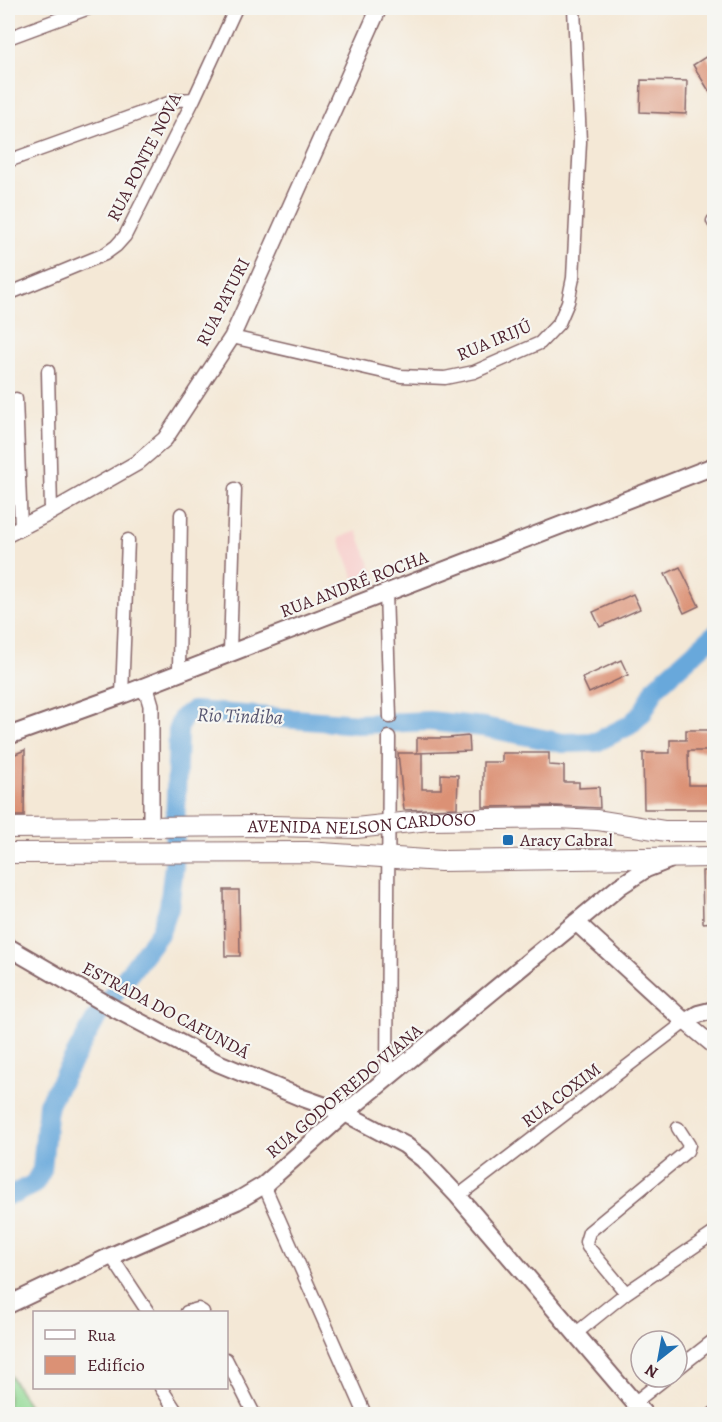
<svg xmlns="http://www.w3.org/2000/svg" width="722" height="1422" font-family="Alegreya,serif">
<style>
.built{fill:#f7d0cd}
.green{fill:#90d993;stroke:#6d7c5f;stroke-width:1.5}
.lines{fill:none;stroke-linecap:round;stroke-linejoin:round}
.river{stroke:#68a8db;stroke-width:20}
.building{fill:#db9175}
.minor-casing{stroke:#866567;stroke-width:15}
.tertiary-casing{stroke:#866567;stroke-width:18}
.secondary-casing{stroke:#866567;stroke-width:20}
.primary-casing{stroke:#866567;stroke-width:22}
.minor{stroke:#fff;stroke-width:12}
.tertiary{stroke:#fff;stroke-width:15}
.secondary{stroke:#fff;stroke-width:16}
.primary{stroke:#fff;stroke-width:20}
.poi-dot{fill:#1f6fb2;stroke:#f6f6f2;stroke-width:2}
.labels{text-anchor:middle;dominant-baseline:central;stroke-width:4.5;stroke-linejoin:round;paint-order:stroke}
.street-label{font-size:18px;fill:#4a1f2b;stroke:#f6f6f2}
.poi-label{font-size:18px;fill:#4a1f2b;stroke:#f6f6f2;text-anchor:start}
.water-label{font-size:20px;font-style:italic;fill:#565671;stroke:#f6f6f2}
</style>
<rect width="100%" height="100%" fill="#f6f6f2"/>
<filter id="ink" filterUnits="userSpaceOnUse"><feTurbulence type="fractalNoise" baseFrequency=".0167" numOctaves="2"/><feDisplacementMap in="SourceGraphic" scale="12" xChannelSelector="R" yChannelSelector="G"/><feConvolveMatrix kernelMatrix="1 2 1 2 8 2 1 2 1" color-interpolation-filters="sRGB"/></filter>
<filter id="wash" filterUnits="userSpaceOnUse"><feTurbulence type="fractalNoise" baseFrequency=".008" numOctaves="4" result="noise"/><feDisplacementMap in="SourceGraphic" scale="24" xChannelSelector="R" yChannelSelector="G"/><feGaussianBlur stdDeviation="1.35" result="paint"/><feColorMatrix in="noise" values="0 0 0 0 0 0 0 0 0 0 0 0 0 0 0 0 0 1.4 0 .05"/><feComposite in="paint" operator="in"/></filter>
<g filter="url(#wash)">
<rect width="100%" height="100%" fill="#f4e8d6"/>
<path class="built" d="M357 531 378 585 359 592 339 538Z"/>
<path class="green" d="M8 1372 34 1414H8Z"/>
<g class="lines">
<path class="river" d="M8 1195 14 1194 34 1184 42 1170 48 1104 97 1017 160 932 169 907 174 865 178 728 183 717 193 711 358 724 429 721 484 727 563 743 596 742 630 725 643 712 656 687 714 635"/>
</g>
<g id="blocks">
<path class="building" d="M707 56 714 68V99L693 65Z
M641 80 687 81 686 114 640 112Z
M680 567 699 606 684 613 665 574Z
M633 594 640 609 600 627 593 612Z
M621 660 628 675 589 693 582 678Z
M686 730H714V751H688L689 785H714V809H644L643 753H670V740H686Z
M469 736 470 751 417 753V738H447Z
M25 750 24 816H8V757Z
M398 753H422V789H441V774L458 775 457 808 404 810Z
M502 753H549V765L564 766V782H579V788L599 787 600 808 557 806 483 807V762H502Z
M702 871H714V922L703 923Z
M224 890H239L240 956H225Z"/>
</g>
</g>
<g filter="url(#ink)">
<use href="#blocks" fill-opacity="0" stroke="#866567" stroke-width="1.5"/>
<g class="lines">
<defs>
<path id="minor" d="M8 38 89 8
M8 161 177 100 194 99
M713 221 714 223
M8 294 105 254 116 246 125 236 194 99 236 8
M232 337 401 376 445 378 474 372 540 343 559 323 568 302 573 278 580 142 574 8
M48 371 51 512
M16 399 21 528
M386 592 390 717
M230 652 235 489
M179 672 181 514
M122 695 128 540
M387 1079 389 737
M264 1185 365 1414
M458 1196 685 1022
M111 1256 148 1312
M626 1293 588 1247 586 1242 589 1232 687 1151 689 1145 678 1128
M187 1312 198 1309 203 1312
M575 1334 626 1293 714 1233
M226 1359 254 1414
M677 1369 714 1340
M161 1388 178 1414
M634 1403 667 1377
M713 1414 714 1413"/>
<path id="tertiary" d="M8 534 51 512 137 463 165 439 232 337 379 8
M141 687 148 695 151 705V826
M685 1022 714 1046"/>
<path id="secondary" d="M8 736 122 695 714 466
M576 922 685 1022 698 1014 714 1010
M8 947 115 1009 218 1063 300 1097 345 1113 405 1145 423 1159 458 1196 644 1414
M8 1305 111 1256 237 1201 264 1185 345 1113 620 886 646 869 669 860"/>
<g id="primary">
<path id="s1" d="M8 828 272 826 356 828 429 820 557 818 597 820 665 831H714"/>
<path d="M8 853 307 852 441 861 714 857"/>
</g>
</defs>
<use href="#minor" class="minor-casing"/>
<use href="#tertiary" class="tertiary-casing"/>
<use href="#secondary" class="secondary-casing"/>
<use href="#primary" class="primary-casing"/>
<use href="#minor" class="minor"/>
<use href="#tertiary" class="tertiary"/>
<use href="#secondary" class="secondary"/>
<use href="#primary" class="primary"/>
</g>
</g>
<rect class="poi-dot" x="502" y="834" width="12" height="12" rx="3"/>
<g class="labels">
<g class="street-label">
<text transform="translate(144 157) rotate(-63)">RUA PONTE NOVA</text>
<text transform="translate(223 302) rotate(-63)">RUA PATURI</text>
<text transform="translate(494 340) rotate(-23)">RUA IRIJÚ</text>
<text transform="translate(354 584) rotate(-21)">RUA ANDRÉ ROCHA</text>
<text stroke="none"><textPath href="#s1" startOffset="354">AVENIDA NELSON CARDOSO</textPath></text>
<text transform="translate(166 1010) rotate(28)">ESTRADA DO CAFUNDÁ</text>
<text transform="translate(344 1091) rotate(-40)">RUA GODOFREDO VIANA</text>
<text transform="translate(561 1095) rotate(-37)">RUA COXIM</text>
</g>
<g class="poi-label">
<text x="520" y="840">Aracy Cabral</text>
</g>
<g class="water-label">
<text transform="translate(240 716) rotate(2)">Rio Tindiba</text>
</g>
</g>
<rect width="722" height="1422" fill="none" stroke="#f6f6f2" stroke-width="30"/>
<rect x="33" y="1311" width="195" height="78" fill="#f6f6f2" stroke="#b1a0a2" stroke-width="1.5"/>
<rect x="45" y="1330" width="30" height="9" fill="#ffffff" stroke="#b1a0a2" stroke-width="1.5"/>
<text x="87" y="1341" font-size="18" fill="#4a1f2b">Rua</text>
<rect x="45" y="1356" width="30" height="18" fill="#db9175" stroke="#b1a0a2" stroke-width="1.5"/>
<text x="87" y="1371" font-size="18" fill="#4a1f2b">Edifício</text>
<g transform="translate(659 1359) rotate(211)"><circle r="28" fill="#f6f6f2" stroke="#b1a0a2" stroke-width="1.5"/>
<path d="M0-4.5L10 22L0 15L-10 22Z" fill="#1f6fb2"/>
<text y="-9" font-size="16" font-weight="bold" text-anchor="middle" fill="#4a1f2b">N</text>
</g>
</svg>
